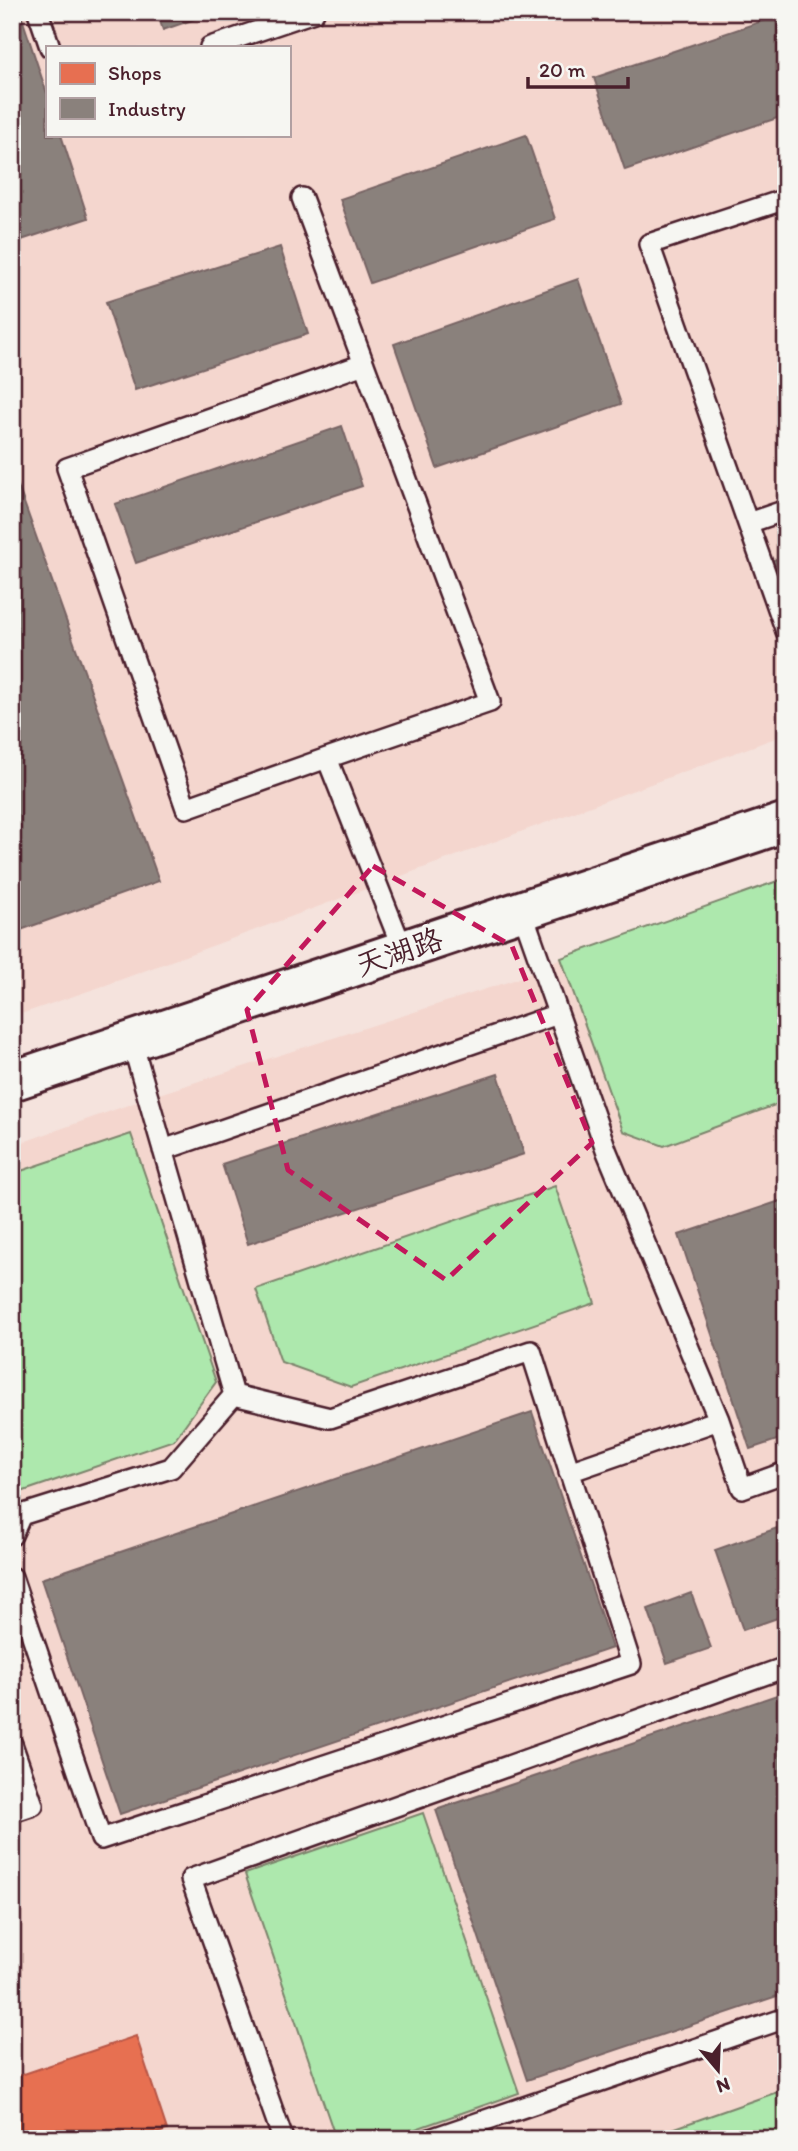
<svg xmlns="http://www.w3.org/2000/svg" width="798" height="2151" font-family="Itim,'LXGW WenKai TC',sans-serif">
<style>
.built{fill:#f4d6ce;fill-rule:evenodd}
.green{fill:#ade8ad;stroke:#7c846c;stroke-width:2}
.shops{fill:#e76f51;stroke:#b85746;stroke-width:2}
.industry{fill:#8a817c;stroke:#776464;stroke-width:2}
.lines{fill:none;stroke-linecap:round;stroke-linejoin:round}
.lane-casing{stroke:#4a1f2b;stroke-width:24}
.secondary-casing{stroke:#4a1f2b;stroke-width:44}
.lane{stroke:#f6f6f2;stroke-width:19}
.secondary{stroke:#f6f6f2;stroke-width:38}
.marked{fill:none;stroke:#c2185b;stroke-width:5;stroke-dasharray:14 9;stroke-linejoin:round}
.labels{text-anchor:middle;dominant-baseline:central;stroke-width:7;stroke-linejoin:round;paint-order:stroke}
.street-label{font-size:30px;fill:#4a1f2b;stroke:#f6f6f2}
</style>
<rect width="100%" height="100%" fill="#f5e3dd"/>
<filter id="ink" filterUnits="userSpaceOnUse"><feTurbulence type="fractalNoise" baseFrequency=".0143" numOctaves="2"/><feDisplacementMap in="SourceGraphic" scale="14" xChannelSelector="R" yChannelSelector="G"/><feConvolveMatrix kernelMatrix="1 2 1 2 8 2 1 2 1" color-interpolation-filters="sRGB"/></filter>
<g filter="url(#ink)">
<path class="built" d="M12 12H786V734L106 985 12 1017ZM47 47H289V135H47Z
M561 958 623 1131 664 1146 786 1101V2089L644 2139H12V1146L162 1093 514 980Z"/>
<path class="green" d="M786 878V1101L664 1146 623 1131 561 958Z
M131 1134 216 1382 174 1440 12 1495V1174Z
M555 1186 595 1303 351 1387 281 1362 256 1289Z
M423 1813 519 2093 387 2139H336L245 1874Z
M786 2089V2139H644Z"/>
<path class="shops" d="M136 2036 167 2130 141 2139H12V2078Z"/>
<path class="industry" d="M12 12H20L47 94V135H61L88 218 12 243Z
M157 12H215L163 30Z
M786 13V115L625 170 594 78Z
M526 135 555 219 370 283 340 199Z
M280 247 308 334 135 390 106 302Z
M578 279 621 404 437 468 394 344Z
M342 426 362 486 136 563 115 504Z
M12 469 159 881 12 933Z
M786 556V615L767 562Z
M498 1074 524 1154 248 1244 222 1164Z
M786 1199V1437L750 1449 679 1235Z
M532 1412 612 1648 120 1814 41 1579Z
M786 1525V1615L743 1630 715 1550Z
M691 1593 711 1648 667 1663 648 1609Z
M786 1692V1993L527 2080 436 1810Z"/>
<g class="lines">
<defs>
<path id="lane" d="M38 12 50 47
M210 47 314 12
M302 198 490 702 327 758 403 950
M786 199 649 244 786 631
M748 523 786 510
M327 758 186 808 67 468 364 364
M522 911 607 1152 719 1420 742 1488 786 1472
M132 1042 234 1395
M163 1150 558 1014
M569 1472 719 1420
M12 1535 21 1515 171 1468 234 1395
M12 1577 101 1839 631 1664 531 1351 330 1418 234 1395
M12 1744 33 1805 12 1812
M283 2139 191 1879 786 1667
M430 2139 786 2018"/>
<path id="secondary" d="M12 1081 786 822"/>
</defs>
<use href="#lane" class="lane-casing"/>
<use href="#secondary" class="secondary-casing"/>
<use href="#lane" class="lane"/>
<use href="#secondary" class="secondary"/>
</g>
</g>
<path class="marked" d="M373 866 512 946 592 1143 446 1280 288 1170 247 1010Z"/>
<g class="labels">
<g class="street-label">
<text transform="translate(399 952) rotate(-19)">天湖路</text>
</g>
</g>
<rect width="798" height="2151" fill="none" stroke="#f6f6f2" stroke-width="42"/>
<rect x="21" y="21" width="756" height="2109" fill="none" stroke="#4a1f2b" stroke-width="2.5" filter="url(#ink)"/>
<rect x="46" y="46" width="245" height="91" fill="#f6f6f2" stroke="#b1a0a2" stroke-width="2"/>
<rect x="60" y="63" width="35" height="21" fill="#e76f51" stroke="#b1a0a2" stroke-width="2"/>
<text x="108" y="80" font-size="21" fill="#4a1f2b">Shops</text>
<rect x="60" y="98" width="35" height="21" fill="#8a817c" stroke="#b1a0a2" stroke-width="2"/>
<text x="108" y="116" font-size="21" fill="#4a1f2b">Industry</text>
<g transform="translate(718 2070) rotate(161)" stroke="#f6f6f2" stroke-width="5" paint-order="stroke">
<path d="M0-5L12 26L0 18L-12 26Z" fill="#4a1f2b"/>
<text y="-10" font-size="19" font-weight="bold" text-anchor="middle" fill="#4a1f2b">N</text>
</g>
<path d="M528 77v10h100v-10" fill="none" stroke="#4a1f2b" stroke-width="3.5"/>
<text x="539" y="77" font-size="21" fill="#4a1f2b" stroke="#f6f6f2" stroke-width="5" paint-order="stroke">20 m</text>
</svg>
